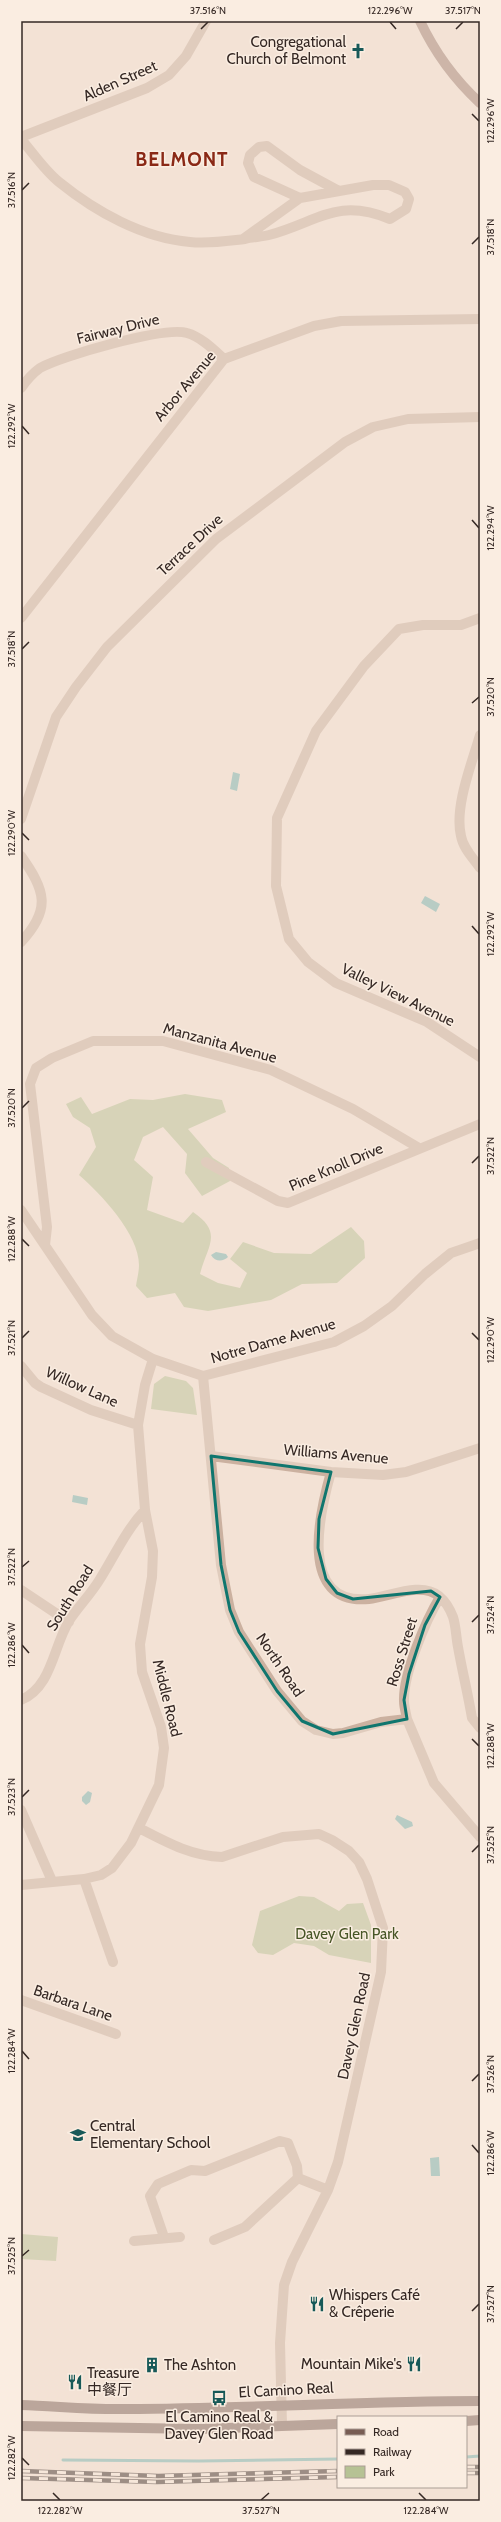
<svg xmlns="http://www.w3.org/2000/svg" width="501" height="2522" font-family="Cabin,'Noto Sans SC',sans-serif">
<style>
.green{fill:#b6c294}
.water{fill:#72b2b0}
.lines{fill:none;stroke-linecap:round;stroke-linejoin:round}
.stream{stroke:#72b2b0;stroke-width:3}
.minor{stroke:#cbb1a0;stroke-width:10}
.secondary{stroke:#9f7f72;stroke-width:10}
.primary{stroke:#785d54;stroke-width:10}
.rail-casing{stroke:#352824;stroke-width:4.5}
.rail{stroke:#faede1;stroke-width:3;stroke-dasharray:9;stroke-linecap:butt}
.marked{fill:none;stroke:#0f766e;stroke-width:3;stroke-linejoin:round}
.ticks{fill:none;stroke:#352824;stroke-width:1.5}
.labels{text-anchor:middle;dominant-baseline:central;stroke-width:3;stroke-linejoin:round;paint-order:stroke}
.poi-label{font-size:15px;fill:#352824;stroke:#faede1;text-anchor:start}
.street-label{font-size:15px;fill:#352824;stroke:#faede1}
.park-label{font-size:15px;fill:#475526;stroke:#faede1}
.district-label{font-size:19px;font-weight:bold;letter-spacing:1px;fill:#8a2916;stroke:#faede1}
.neatline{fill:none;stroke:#352824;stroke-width:1.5}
.ticks-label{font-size:10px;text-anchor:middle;fill:#352824}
</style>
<rect width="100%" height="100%" fill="#f3e2d5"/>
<path class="green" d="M185 1094 222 1100 226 1112 188 1129 213 1158 229 1168 230 1181 202 1196 185 1173 187 1154 163 1127 143 1137 134 1160 153 1177 147 1210 183 1223 193 1212C224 1233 207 1246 200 1274L218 1283 240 1288 247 1273 230 1259 243 1242 274 1253 311 1254 351 1227 364 1241 365 1258 337 1283 302 1284 271 1300 208 1311 184 1307 175 1293 147 1298 136 1286C137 1279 139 1272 139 1265 139 1234 101 1194 79 1175L96 1147 90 1128 73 1117 66 1104 81 1097 92 1114 130 1099 153 1100Z
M165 1376 186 1381 193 1388 197 1415 151 1409 154 1384Z
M299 1896 314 1897 339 1911 347 1904 363 1903 371 1925V1963L329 1955 314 1946 294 1943 273 1955 258 1953 252 1945 260 1911Z
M21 2234 58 2237 56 2261 21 2259Z"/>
<path class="water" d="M233 772 240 774 237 791 230 789Z
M425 896 440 904 436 912 421 903Z
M216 1252 226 1254 228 1257C223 1262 215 1262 211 1255Z
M73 1495 88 1498 87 1505 72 1502Z
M88 1791 92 1793 90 1802 86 1805 82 1801V1797Z
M397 1815 412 1822 413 1826 405 1829 395 1819Z
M439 2157 440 2176H431L430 2158Z"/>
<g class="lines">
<path class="stream" d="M466 2457 480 2456
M63 2460 199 2461 338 2459"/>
<path class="minor" d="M21 137 147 88 169 75 186 56 206 21
M21 139C33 153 45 171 59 182 96 212 143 238 190 242 209 244 227 241 245 239 252 237 261 237 269 235 318 222 336 197 390 219L406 209 409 199 405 192 389 185H373L300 198 243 239
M300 198 254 177 248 163 250 155 259 147 267 146 300 170 337 190
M21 388C26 381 33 373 40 368 61 356 165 326 187 333 201 337 213 349 224 359
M21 618 224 359 314 326 341 321 480 319
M480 618 461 625H423L399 629 364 666 316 731 277 818 276 886 289 939 308 962 336 983 427 1022 480 1057
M480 735C472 763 454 807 461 836 463 848 473 858 480 868
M21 819 56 717 76 687 107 647 216 539 345 442 373 427 408 419 480 417
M21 856C45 890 52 909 21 942
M206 1162 278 1201 288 1203 480 1124
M21 1210 92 1315 112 1336 153 1359 203 1376 334 1342 364 1326 392 1306 425 1274 451 1253 480 1243
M45 1245 47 1227 30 1084 36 1068 52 1058 93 1041H163L271 1070 353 1109 419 1148
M21 1366 35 1383 41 1387 91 1410 138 1425
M203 1376 221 1565 230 1610 239 1632 277 1691 302 1721 316 1730 333 1734 343 1733 381 1722 407 1719 434 1783 480 1837
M211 1456 331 1472 383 1475 406 1472 480 1448
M331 1472C320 1511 297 1606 369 1599 389 1597 421 1581 439 1596 445 1601 450 1609 453 1617 456 1626 456 1637 458 1647 462 1670 468 1694 472 1718L480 1728
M21 1590 69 1622
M21 1700C52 1687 53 1647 69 1621 78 1607 91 1594 100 1579 115 1555 126 1530 145 1510
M407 1719C406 1713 404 1707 404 1701 403 1674 426 1620 440 1597
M21 1810 52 1881
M139 1828C166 1842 191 1856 222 1857L283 1837 319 1834 332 1840 349 1851 359 1862 367 1879 383 1928 381 1972 338 2162 328 2190 292 2262 284 2285 280 2343 282 2425
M84 1879 113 1962
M21 1885 84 1879 101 1875 112 1868 131 1843 159 1785 164 1748 161 1727 142 1672 140 1644 152 1577 153 1551 145 1510 138 1425 145 1385 153 1359
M21 2000 116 2034
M298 2178 328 2190
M164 2237 150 2196 158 2184 191 2170 205 2171 280 2141 288 2143 297 2166 298 2178
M214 2240 245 2227 298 2178
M134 2241 180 2237"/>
<path class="secondary" d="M420 21C435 53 454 79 480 103"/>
<path class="primary" d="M21 2405C56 2406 91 2410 127 2409 245 2409 362 2401 480 2401
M466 2421 480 2420
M21 2426 198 2429 338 2424"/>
<defs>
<path id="rail" d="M466 2467H480
M21 2471 158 2476 338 2471
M466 2473H480
M21 2478 157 2482 338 2477"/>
</defs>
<use href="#rail" class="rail-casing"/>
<use href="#rail" class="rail"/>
</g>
<path d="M0 0H501V2522H0ZM211 1456 331 1472 319 1519 318 1548 326 1579 337 1593 353 1599 431 1591 440 1597 425 1625 409 1674 404 1700 407 1719 333 1734 302 1721 277 1691 239 1632 230 1610 221 1565Z" fill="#f3e2d5" fill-opacity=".55" fill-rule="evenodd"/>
<path class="marked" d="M211 1456 331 1472 319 1519 318 1548 326 1579 337 1593 353 1599 431 1591 440 1597 425 1625 409 1674 404 1700 407 1719 333 1734 302 1721 277 1691 239 1632 230 1610 221 1565Z"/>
<path class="ticks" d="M390 22 396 29M201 29 208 22M456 29 463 22M472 114 479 121M22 190 29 183M472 244 479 237M22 426 29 434M472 520 479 528M22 649 29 642M472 703 479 697M22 833 29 840M472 926 479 934M22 1108 29 1101M472 1163 479 1156M22 1239 29 1246M472 1333 479 1340M22 1338 29 1331M22 1567 29 1561M472 1622 479 1615M22 1645 29 1653M472 1739 479 1746M22 1797 29 1790M472 1852 479 1845M22 2051 29 2059M472 2081 479 2074M472 2145 479 2153M22 2256 29 2250M472 2311 479 2304M22 2458 29 2465M53 2493 60 2500M419 2493 426 2500M261 2500 269 2493"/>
<defs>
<symbol id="church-bare" viewBox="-9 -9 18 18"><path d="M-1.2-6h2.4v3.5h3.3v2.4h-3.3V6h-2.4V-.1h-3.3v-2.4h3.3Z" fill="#175958" stroke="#faede1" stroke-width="2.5" paint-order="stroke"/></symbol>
<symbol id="school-bare" viewBox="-9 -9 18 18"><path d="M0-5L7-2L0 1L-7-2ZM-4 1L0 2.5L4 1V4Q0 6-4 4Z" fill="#175958" stroke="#faede1" stroke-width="2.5" paint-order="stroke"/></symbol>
<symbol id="restaurant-bare" viewBox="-9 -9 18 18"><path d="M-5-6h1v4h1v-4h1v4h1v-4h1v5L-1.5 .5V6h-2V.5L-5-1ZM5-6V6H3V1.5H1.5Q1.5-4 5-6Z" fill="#175958" stroke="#faede1" stroke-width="2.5" paint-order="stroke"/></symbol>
<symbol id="building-bare" viewBox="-9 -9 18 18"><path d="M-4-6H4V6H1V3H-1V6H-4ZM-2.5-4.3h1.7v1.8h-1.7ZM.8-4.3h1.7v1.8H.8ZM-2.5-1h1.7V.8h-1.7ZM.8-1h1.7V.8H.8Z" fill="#175958" stroke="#faede1" stroke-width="2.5" paint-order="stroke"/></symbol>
<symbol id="bus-bare" viewBox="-9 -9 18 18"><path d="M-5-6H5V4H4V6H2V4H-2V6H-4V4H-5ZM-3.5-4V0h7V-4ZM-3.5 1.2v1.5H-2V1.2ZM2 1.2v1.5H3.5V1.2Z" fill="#175958" stroke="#faede1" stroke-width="2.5" paint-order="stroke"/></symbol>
</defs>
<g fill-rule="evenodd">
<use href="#church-bare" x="347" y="40" width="22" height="22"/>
<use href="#school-bare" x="67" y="2124" width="22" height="22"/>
<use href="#restaurant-bare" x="306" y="2293" width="22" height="22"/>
<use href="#restaurant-bare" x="403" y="2353" width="22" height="22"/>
<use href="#building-bare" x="141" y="2354" width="22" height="22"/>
<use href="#restaurant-bare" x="64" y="2371" width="22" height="22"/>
<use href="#bus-bare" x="208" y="2387" width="22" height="22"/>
</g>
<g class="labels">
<g class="poi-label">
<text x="346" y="42" text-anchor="end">Congregational<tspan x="346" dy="17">Church of Belmont</tspan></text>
<text x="90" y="2126">Central<tspan x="90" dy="17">Elementary School</tspan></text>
<text x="329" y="2295">Whispers Café<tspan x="329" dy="17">&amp; Crêperie</tspan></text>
<text x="402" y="2364" text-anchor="end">Mountain Mike's</text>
<text x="164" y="2365">The Ashton</text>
<text x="87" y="2373">Treasure<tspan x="87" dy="17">中餐厅</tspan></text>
<text x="219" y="2417" text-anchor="middle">El Camino Real &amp;<tspan x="219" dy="17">Davey Glen Road</tspan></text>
</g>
<g class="street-label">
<text transform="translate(120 81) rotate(-24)">Alden Street</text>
<text transform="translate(118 329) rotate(-14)">Fairway Drive</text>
<text transform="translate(185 386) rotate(-50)">Arbor Avenue</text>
<text transform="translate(190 545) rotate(-43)">Terrace Drive</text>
<text transform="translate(398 995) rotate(26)">Valley View Avenue</text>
<text transform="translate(220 1043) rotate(15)">Manzanita Avenue</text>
<text transform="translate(336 1167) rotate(-23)">Pine Knoll Drive</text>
<text transform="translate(273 1341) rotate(-16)">Notre Dame Avenue</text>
<text transform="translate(82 1387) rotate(24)">Willow Lane</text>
<text transform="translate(336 1454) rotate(5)">Williams Avenue</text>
<text transform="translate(70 1598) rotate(-58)">South Road</text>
<text transform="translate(402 1652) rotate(-73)">Ross Street</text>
<text transform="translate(280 1665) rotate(56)">North Road</text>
<text transform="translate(167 1698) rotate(76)">Middle Road</text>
<text transform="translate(73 2003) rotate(19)">Barbara Lane</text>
<text transform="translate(354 2026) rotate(-78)">Davey Glen Road</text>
<text transform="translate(286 2390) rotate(-3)">El Camino Real</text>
</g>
<g class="park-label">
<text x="347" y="1934">Davey Glen Park</text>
</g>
<g class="district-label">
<text x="182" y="159">BELMONT</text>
</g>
</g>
<rect width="501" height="2522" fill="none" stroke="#faede1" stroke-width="44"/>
<rect x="337" y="2416" width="130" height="72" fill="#faede1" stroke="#ab9e95"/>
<rect x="345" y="2429" width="20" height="6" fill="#785d54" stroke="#ab9e95"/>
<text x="373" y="2436" font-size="12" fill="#352824">Road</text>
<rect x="345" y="2449" width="20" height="6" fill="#352824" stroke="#ab9e95"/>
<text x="373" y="2456" font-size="12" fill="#352824">Railway</text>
<rect x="345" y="2466" width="20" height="12" fill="#b6c294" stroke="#ab9e95"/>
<text x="373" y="2476" font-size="12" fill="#352824">Park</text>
<rect x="22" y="22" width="457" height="2478" class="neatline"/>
<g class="ticks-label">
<text x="208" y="14">37.516°N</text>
<text x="390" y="14">122.296°W</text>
<text x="463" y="14">37.517°N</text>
<text transform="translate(490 121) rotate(-90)" y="4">122.296°W</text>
<text transform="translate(11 190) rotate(-90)" y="4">37.516°N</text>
<text transform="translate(490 237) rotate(-90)" y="4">37.518°N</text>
<text transform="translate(11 426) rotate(-90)" y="4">122.292°W</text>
<text transform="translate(490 528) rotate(-90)" y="4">122.294°W</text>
<text transform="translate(11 649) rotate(-90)" y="4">37.518°N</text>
<text transform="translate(490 697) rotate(-90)" y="4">37.520°N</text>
<text transform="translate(11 833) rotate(-90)" y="4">122.290°W</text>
<text transform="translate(490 934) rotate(-90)" y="4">122.292°W</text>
<text transform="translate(11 1108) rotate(-90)" y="4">37.520°N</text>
<text transform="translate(490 1156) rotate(-90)" y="4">37.522°N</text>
<text transform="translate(11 1239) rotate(-90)" y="4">122.288°W</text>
<text transform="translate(11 1338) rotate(-90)" y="4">37.521°N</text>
<text transform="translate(490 1340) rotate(-90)" y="4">122.290°W</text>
<text transform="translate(11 1567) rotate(-90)" y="4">37.522°N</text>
<text transform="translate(490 1615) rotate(-90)" y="4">37.524°N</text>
<text transform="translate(11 1645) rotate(-90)" y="4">122.286°W</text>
<text transform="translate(490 1746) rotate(-90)" y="4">122.288°W</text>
<text transform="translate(11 1797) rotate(-90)" y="4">37.523°N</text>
<text transform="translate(490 1845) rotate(-90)" y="4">37.525°N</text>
<text transform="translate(11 2051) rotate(-90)" y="4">122.284°W</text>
<text transform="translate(490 2074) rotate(-90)" y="4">37.526°N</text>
<text transform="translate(490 2153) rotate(-90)" y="4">122.286°W</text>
<text transform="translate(11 2256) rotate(-90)" y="4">37.525°N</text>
<text transform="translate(490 2304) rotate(-90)" y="4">37.527°N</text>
<text transform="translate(11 2458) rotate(-90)" y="4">122.282°W</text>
<text x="60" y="2514">122.282°W</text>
<text x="261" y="2514">37.527°N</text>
<text x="426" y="2514">122.284°W</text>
</g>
</svg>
